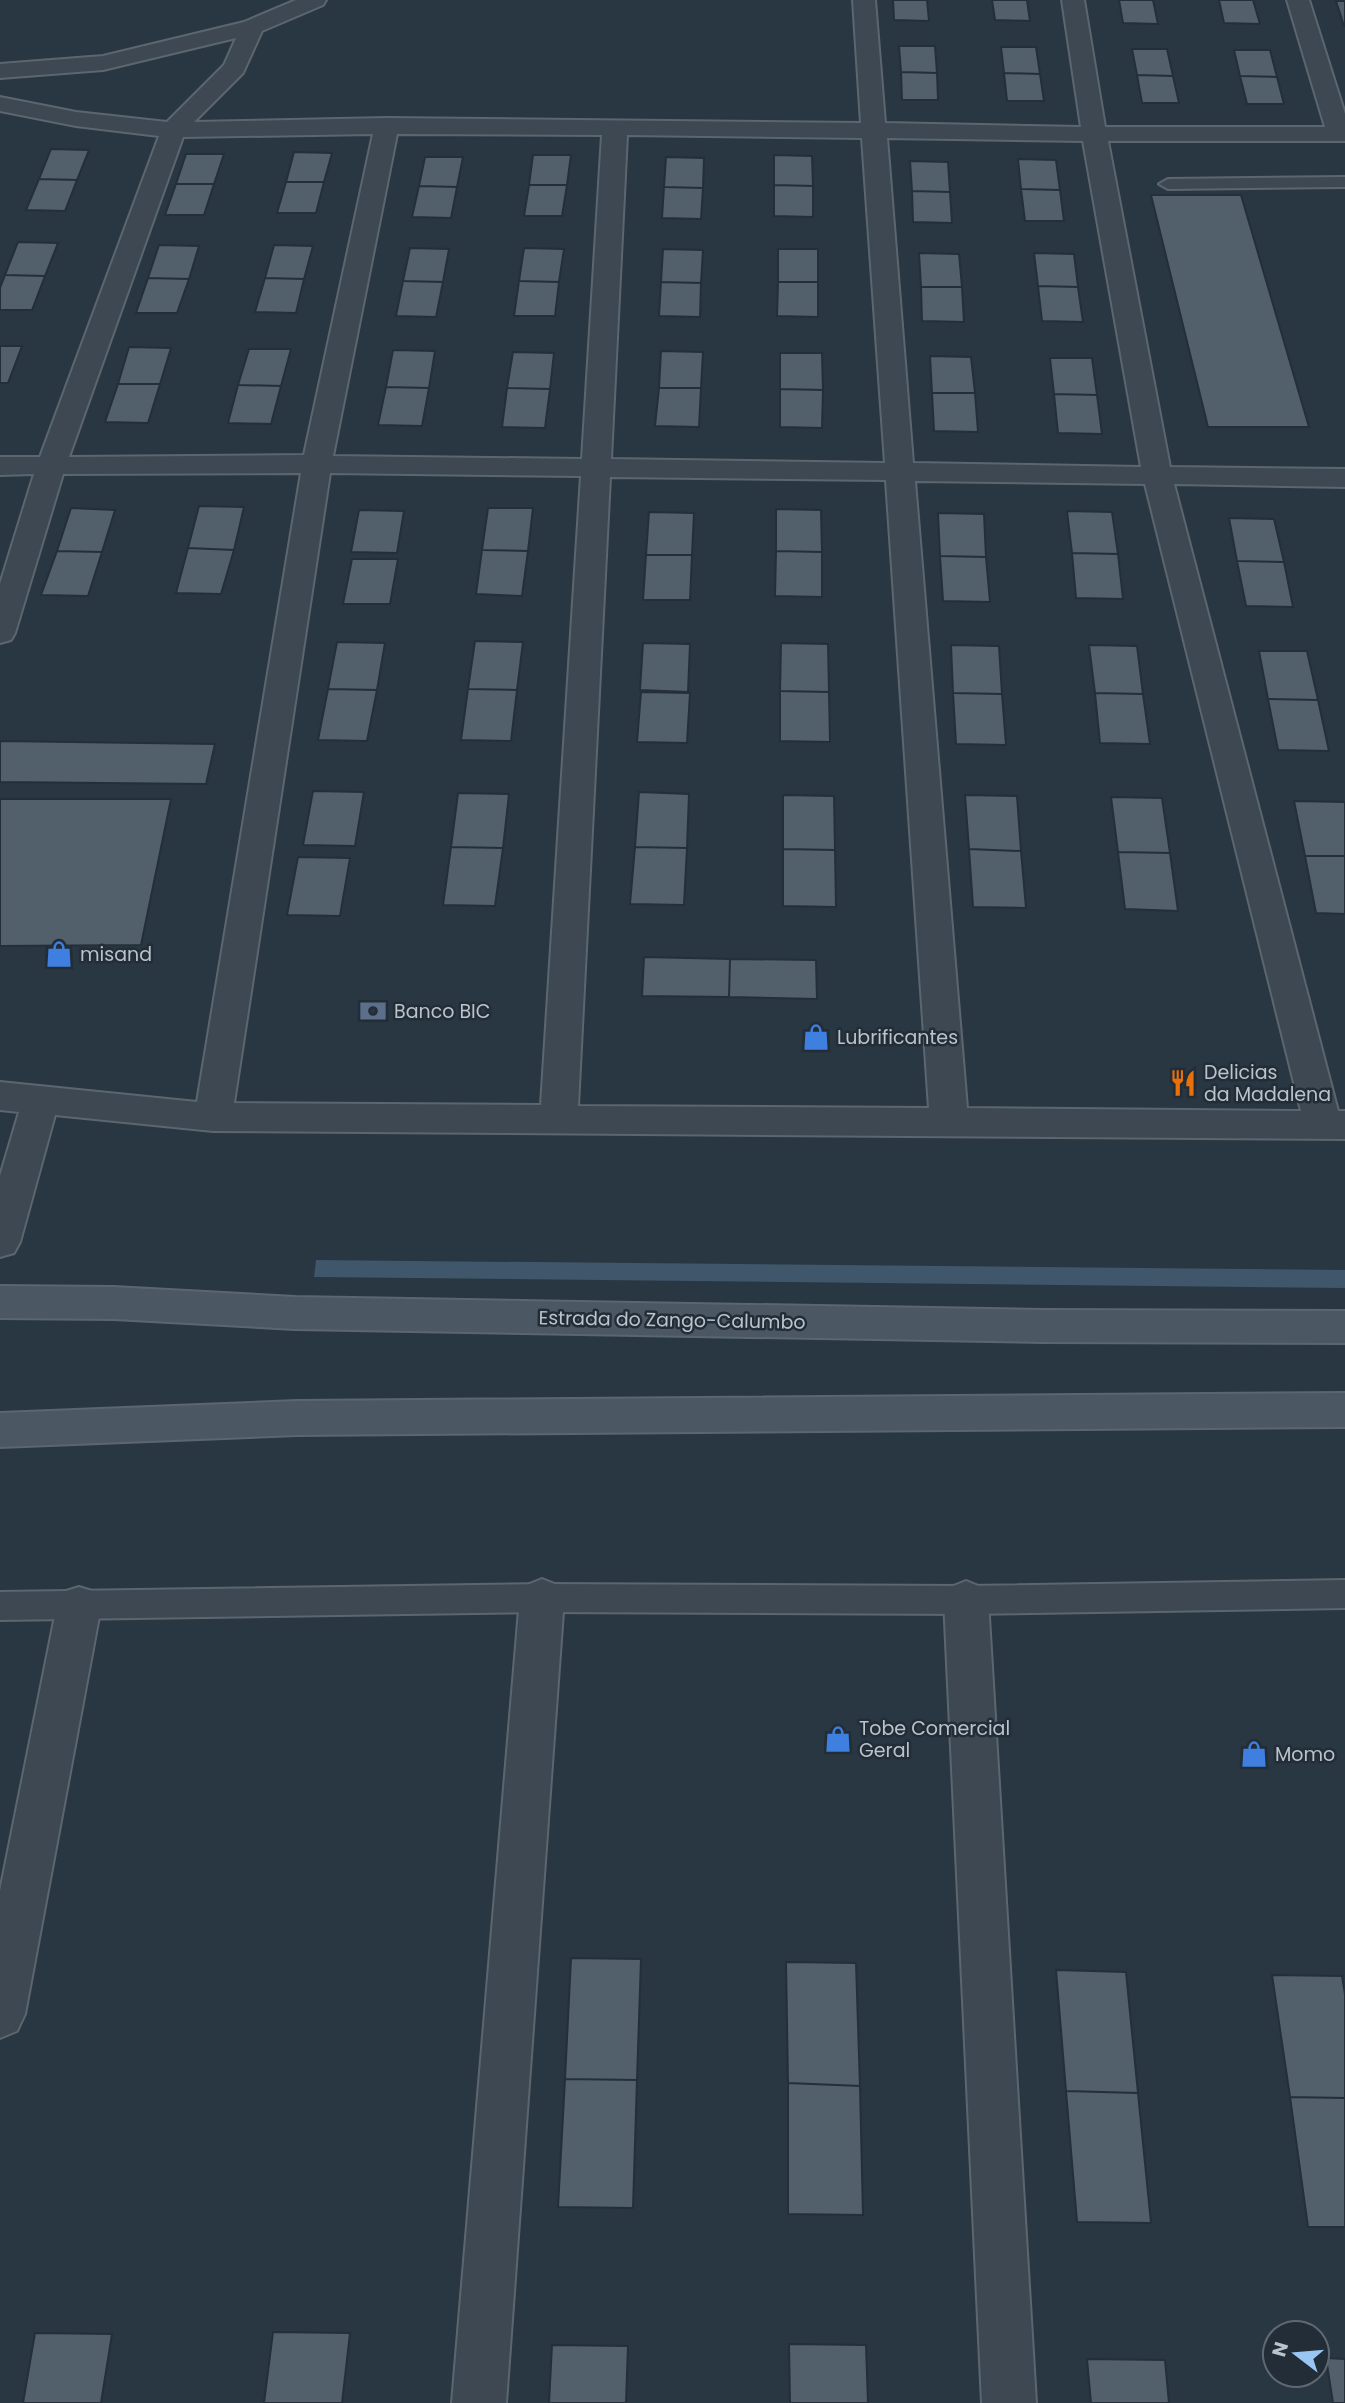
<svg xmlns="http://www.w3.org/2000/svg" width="1345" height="2403" font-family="Poppins,sans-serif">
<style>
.water{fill:#40566a}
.building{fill:#52606c;stroke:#242f39;stroke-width:2}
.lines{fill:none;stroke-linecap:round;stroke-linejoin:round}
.service-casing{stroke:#5b666f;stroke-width:4}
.minor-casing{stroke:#5b666f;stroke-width:4}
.secondary-casing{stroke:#5b666f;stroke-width:4}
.service{fill:#3d4852;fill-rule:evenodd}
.minor{fill:#3d4852;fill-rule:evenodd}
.secondary{fill:#4b5864;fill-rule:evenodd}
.labels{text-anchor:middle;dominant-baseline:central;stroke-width:5;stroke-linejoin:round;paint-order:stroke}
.poi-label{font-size:19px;fill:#bac3cb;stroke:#222d37;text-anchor:start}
.street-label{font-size:19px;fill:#bac3cb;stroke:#222d37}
</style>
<rect width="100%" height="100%" fill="#293742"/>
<path class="water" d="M316 1260 1345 1270V1288L314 1277Z"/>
<path class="building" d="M893 0H927L929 21 894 20Z
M992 0H1027L1030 21 995 20Z
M1119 0H1153L1158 24 1123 23Z
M1219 0H1253L1260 24 1224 23Z
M1336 1H1345V26H1344Z
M899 46H935L937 73 901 72Z
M1001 47H1036L1040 74 1004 73Z
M1132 49H1167L1173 76 1137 75Z
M1234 50H1270L1277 77 1240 76Z
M901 72 937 73 938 100H902Z
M1004 73 1040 74 1044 101H1007Z
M1137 75 1173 76 1179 103H1142Z
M1240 76 1277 77 1284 104H1247Z
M51 149 89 150 77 180 39 179Z
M294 152 332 153 324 182H286Z
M186 154H224L214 184H176Z
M533 155H571L567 185H529Z
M774 155 812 156 813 186 774 185Z
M425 157H463L457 187 419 186Z
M666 157 704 158 703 188 664 187Z
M1018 159 1056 160 1060 190 1021 189Z
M910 161 948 162 950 192 912 191Z
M39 179 77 180 65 211 26 210Z
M286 182H324L316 213H277Z
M176 184H214L204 215H165Z
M529 185H567L562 216H524Z
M774 185 813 186V217L774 216Z
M419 186 457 187 451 218 412 217Z
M664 187 703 188 701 219 662 218Z
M1021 189 1060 190 1064 221H1025Z
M912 191 950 192 952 223 913 222Z
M1151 195H1241L1309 427H1208Z
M18 242 58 243 45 276 5 275Z
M159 245 199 246 189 279 148 278Z
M274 245 313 246 304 279 265 278Z
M410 248 449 249 443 282 403 281Z
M524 248 564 249 559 282 519 281Z
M663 249 703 250 701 283 661 282Z
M778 249H818V282H778Z
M919 253 959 254 962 287H921Z
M1034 253 1074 254 1078 287 1038 286Z
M5 275 45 276 32 310H0V288Z
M148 278 189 279 177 313H136Z
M265 278 304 279 296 313 255 312Z
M403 281 443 282 436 317 396 316Z
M519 281 559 282 555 316H514Z
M661 282 701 283 700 317 659 316Z
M778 282H818V317L777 316Z
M1038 286 1078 287 1083 322 1042 321Z
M921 287H962L964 322 922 321Z
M0 346H22L8 383H0Z
M129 347 171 348 160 384H118Z
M249 349H291L281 386 238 385Z
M393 350 435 351 429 388 386 387Z
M661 351 703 352 701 388H659Z
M513 352 554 353 550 389 507 388Z
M780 353H822L823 390 780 389Z
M930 356 971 357 975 393H932Z
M1050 358H1092L1097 395 1054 394Z
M118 384H160L148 423 105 422Z
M238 385 281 386 271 424 228 423Z
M386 387 429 388 422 426 378 425Z
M507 388 550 389 545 428 502 427Z
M659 388H701L699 427 655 426Z
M780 389 823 390 822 428 780 427Z
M932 393H975L978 432 934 431Z
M1054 394 1097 395 1102 434 1058 433Z
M199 506 244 507 234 550 188 548Z
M71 508 115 510 102 552 57 551Z
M488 508H533L528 551 482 550Z
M776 509 821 510 822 552 776 551Z
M359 510 404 511 397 553 351 552Z
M1067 511 1112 512 1118 554 1072 553Z
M649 512 694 513 692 555H646Z
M938 513 984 514 986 557 940 556Z
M1229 518 1274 519 1284 562 1237 561Z
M188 548 234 550 221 594 176 593Z
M482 550 528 551 522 596 476 594Z
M57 551 102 552 88 596 41 595Z
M776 551 822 552V597L775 596Z
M1072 553 1118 554 1123 599 1076 598Z
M646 555H692L690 600H643Z
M940 556 986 557 990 602 943 601Z
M352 559H398L390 604H343Z
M1237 561 1284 562 1293 607 1246 606Z
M475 641 523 642 517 690 468 689Z
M337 642 385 643 377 690 328 689Z
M643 643 690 644 688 692 640 690Z
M781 643 828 644 829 692 780 691Z
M951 645 999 646 1002 694 953 693Z
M1089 645 1137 646 1143 694 1095 693Z
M1259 651H1307L1318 700 1268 699Z
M328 689 377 690 367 741 318 740Z
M468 689 517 690 511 741 461 740Z
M780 691 829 692 830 742 780 741Z
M641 692 690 693 687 743 637 742Z
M953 693 1002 694 1006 745 956 744Z
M1095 693 1143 694 1150 744 1100 743Z
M1268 699 1318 700 1329 751 1278 750Z
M0 741 215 744 206 784 0 782Z
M313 791 364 792 355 846 303 845Z
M639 792 689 794 687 848 635 847Z
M458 793 509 794 503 848 451 847Z
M783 795 834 796 835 850 783 849Z
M965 795 1017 796 1021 851 969 849Z
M1111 797 1162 798 1170 853 1118 852Z
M0 799H171L141 945 0 946Z
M1294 801 1345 802V856H1305Z
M451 847 503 848 495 906 443 905Z
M635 847 687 848 684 905 630 904Z
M783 849 835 850 836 907 783 906Z
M969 849 1021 851 1026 908 973 907Z
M1118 852 1170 853 1178 911 1125 909Z
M1305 856H1345V914L1316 913Z
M298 857 350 858 340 916 287 915Z
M644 957 730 959 729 997 642 996Z
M730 959 816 960 817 999 729 997Z
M571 1958 641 1959 637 2080 565 2079Z
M786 1962 856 1963 860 2086 788 2083Z
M1056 1970 1126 1972 1138 2093 1066 2091Z
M1272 1975 1342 1976 1345 1994V2098L1290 2097Z
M565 2079 637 2080 633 2208 558 2207Z
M788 2083 860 2086 863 2215 788 2214Z
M1066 2091 1138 2093 1151 2223 1077 2222Z
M1290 2097 1345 2098V2227H1308Z
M273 2332 350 2333 342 2403H264Z
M35 2333 112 2334 101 2403H23Z
M789 2344 866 2345 868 2403H790Z
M552 2345 628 2346 626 2403H549Z
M1326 2358 1345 2359V2403H1333Z
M1087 2359 1165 2360 1169 2403H1091Z"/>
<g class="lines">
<defs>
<path id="service" d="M1345 177V187L1168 189 1159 184 1168 179Z
M1345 1580V1608L966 1614 542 1612 0 1620V1592L542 1584 966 1586Z"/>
<path id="minor" d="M296 0H326L323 5 262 31 243 73 194 122 387 118 861 123 853 0H875L885 123 1081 127 1062 0H1084L1105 127H1325L1287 0H1309L1345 114V141H1108L1170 467 1345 469V487L1174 484 1338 1111H1345V1139L213 1131 55 1115 20 1242 14 1253 0 1257V1176L19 1112 0 1110V1082L197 1102 301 473 63 474 15 633 11 640 0 643V584L34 474 0 475V457H40L159 136 76 126 0 111V97L76 112 167 122 224 65 236 38 103 70 0 78V64L103 56 244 22ZM373 134 304 455 69 457 183 137ZM397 134 602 135 582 459 333 456ZM627 135 862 138 885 463 611 459ZM887 138 1083 141 1141 467 913 463ZM330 473 581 476 541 1105 234 1103ZM610 477 886 480 929 1108 578 1106ZM915 481 1145 484 1301 1111 967 1108Z
M542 1579 557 1585 564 1598 506 2403H452L520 1598 527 1585Z
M966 1581 981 1587 988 1600 1036 2403H982L944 1600 951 1587Z
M79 1587 95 1592 101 1606 25 2014 17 2031 0 2038V1891L57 1606 63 1592Z"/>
<path id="secondary" d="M0 1286 114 1287 295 1297 1043 1310 1345 1311V1343L1043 1342 295 1329 114 1319 0 1318Z
M1345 1393V1427L297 1435 0 1447V1413L297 1401Z"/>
</defs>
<use href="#service" class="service-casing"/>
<use href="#minor" class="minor-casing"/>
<use href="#secondary" class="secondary-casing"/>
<use href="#service" class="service"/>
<use href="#minor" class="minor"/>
<use href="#secondary" class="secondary"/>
</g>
<defs>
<symbol id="shop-bare" viewBox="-9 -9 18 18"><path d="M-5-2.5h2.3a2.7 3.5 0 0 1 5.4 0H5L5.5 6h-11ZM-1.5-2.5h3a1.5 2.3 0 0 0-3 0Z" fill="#3f7fe0" stroke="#222d37" stroke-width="2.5" paint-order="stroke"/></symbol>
<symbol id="bank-bare" viewBox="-9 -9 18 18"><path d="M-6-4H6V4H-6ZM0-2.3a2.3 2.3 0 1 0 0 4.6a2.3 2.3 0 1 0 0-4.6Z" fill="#5c6f8a" stroke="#222d37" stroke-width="2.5" paint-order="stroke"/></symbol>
<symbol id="restaurant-bare" viewBox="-9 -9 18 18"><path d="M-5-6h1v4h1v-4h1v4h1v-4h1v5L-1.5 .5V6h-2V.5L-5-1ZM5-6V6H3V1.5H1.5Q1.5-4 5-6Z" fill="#e8710a" stroke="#222d37" stroke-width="2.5" paint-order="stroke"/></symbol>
</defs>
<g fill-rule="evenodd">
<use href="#shop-bare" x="40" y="935" width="38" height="38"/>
<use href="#bank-bare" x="354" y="992" width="38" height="38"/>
<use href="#shop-bare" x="797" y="1018" width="38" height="38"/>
<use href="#restaurant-bare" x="1164" y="1064" width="38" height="38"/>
<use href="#shop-bare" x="819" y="1720" width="38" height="38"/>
<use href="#shop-bare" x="1235" y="1735" width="38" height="38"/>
</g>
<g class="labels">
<g class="poi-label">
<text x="80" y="954">misand</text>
<text x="394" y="1011">Banco BIC</text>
<text x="837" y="1037">Lubrificantes</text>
<text x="1204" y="1072">Delicias<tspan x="1204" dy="22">da Madalena</tspan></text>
<text x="859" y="1728">Tobe Comercial<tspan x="859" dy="22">Geral</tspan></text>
<text x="1275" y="1754">Momo</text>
</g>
<g class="street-label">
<text transform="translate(672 1320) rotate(1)">Estrada do Zango-Calumbo</text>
</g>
</g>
<g transform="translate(1296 2354) rotate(286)"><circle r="33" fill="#222d37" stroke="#5f6972" stroke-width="2"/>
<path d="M0-5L12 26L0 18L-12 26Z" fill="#99c6f2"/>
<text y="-10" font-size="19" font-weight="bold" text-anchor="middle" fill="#bac3cb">N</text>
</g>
</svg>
